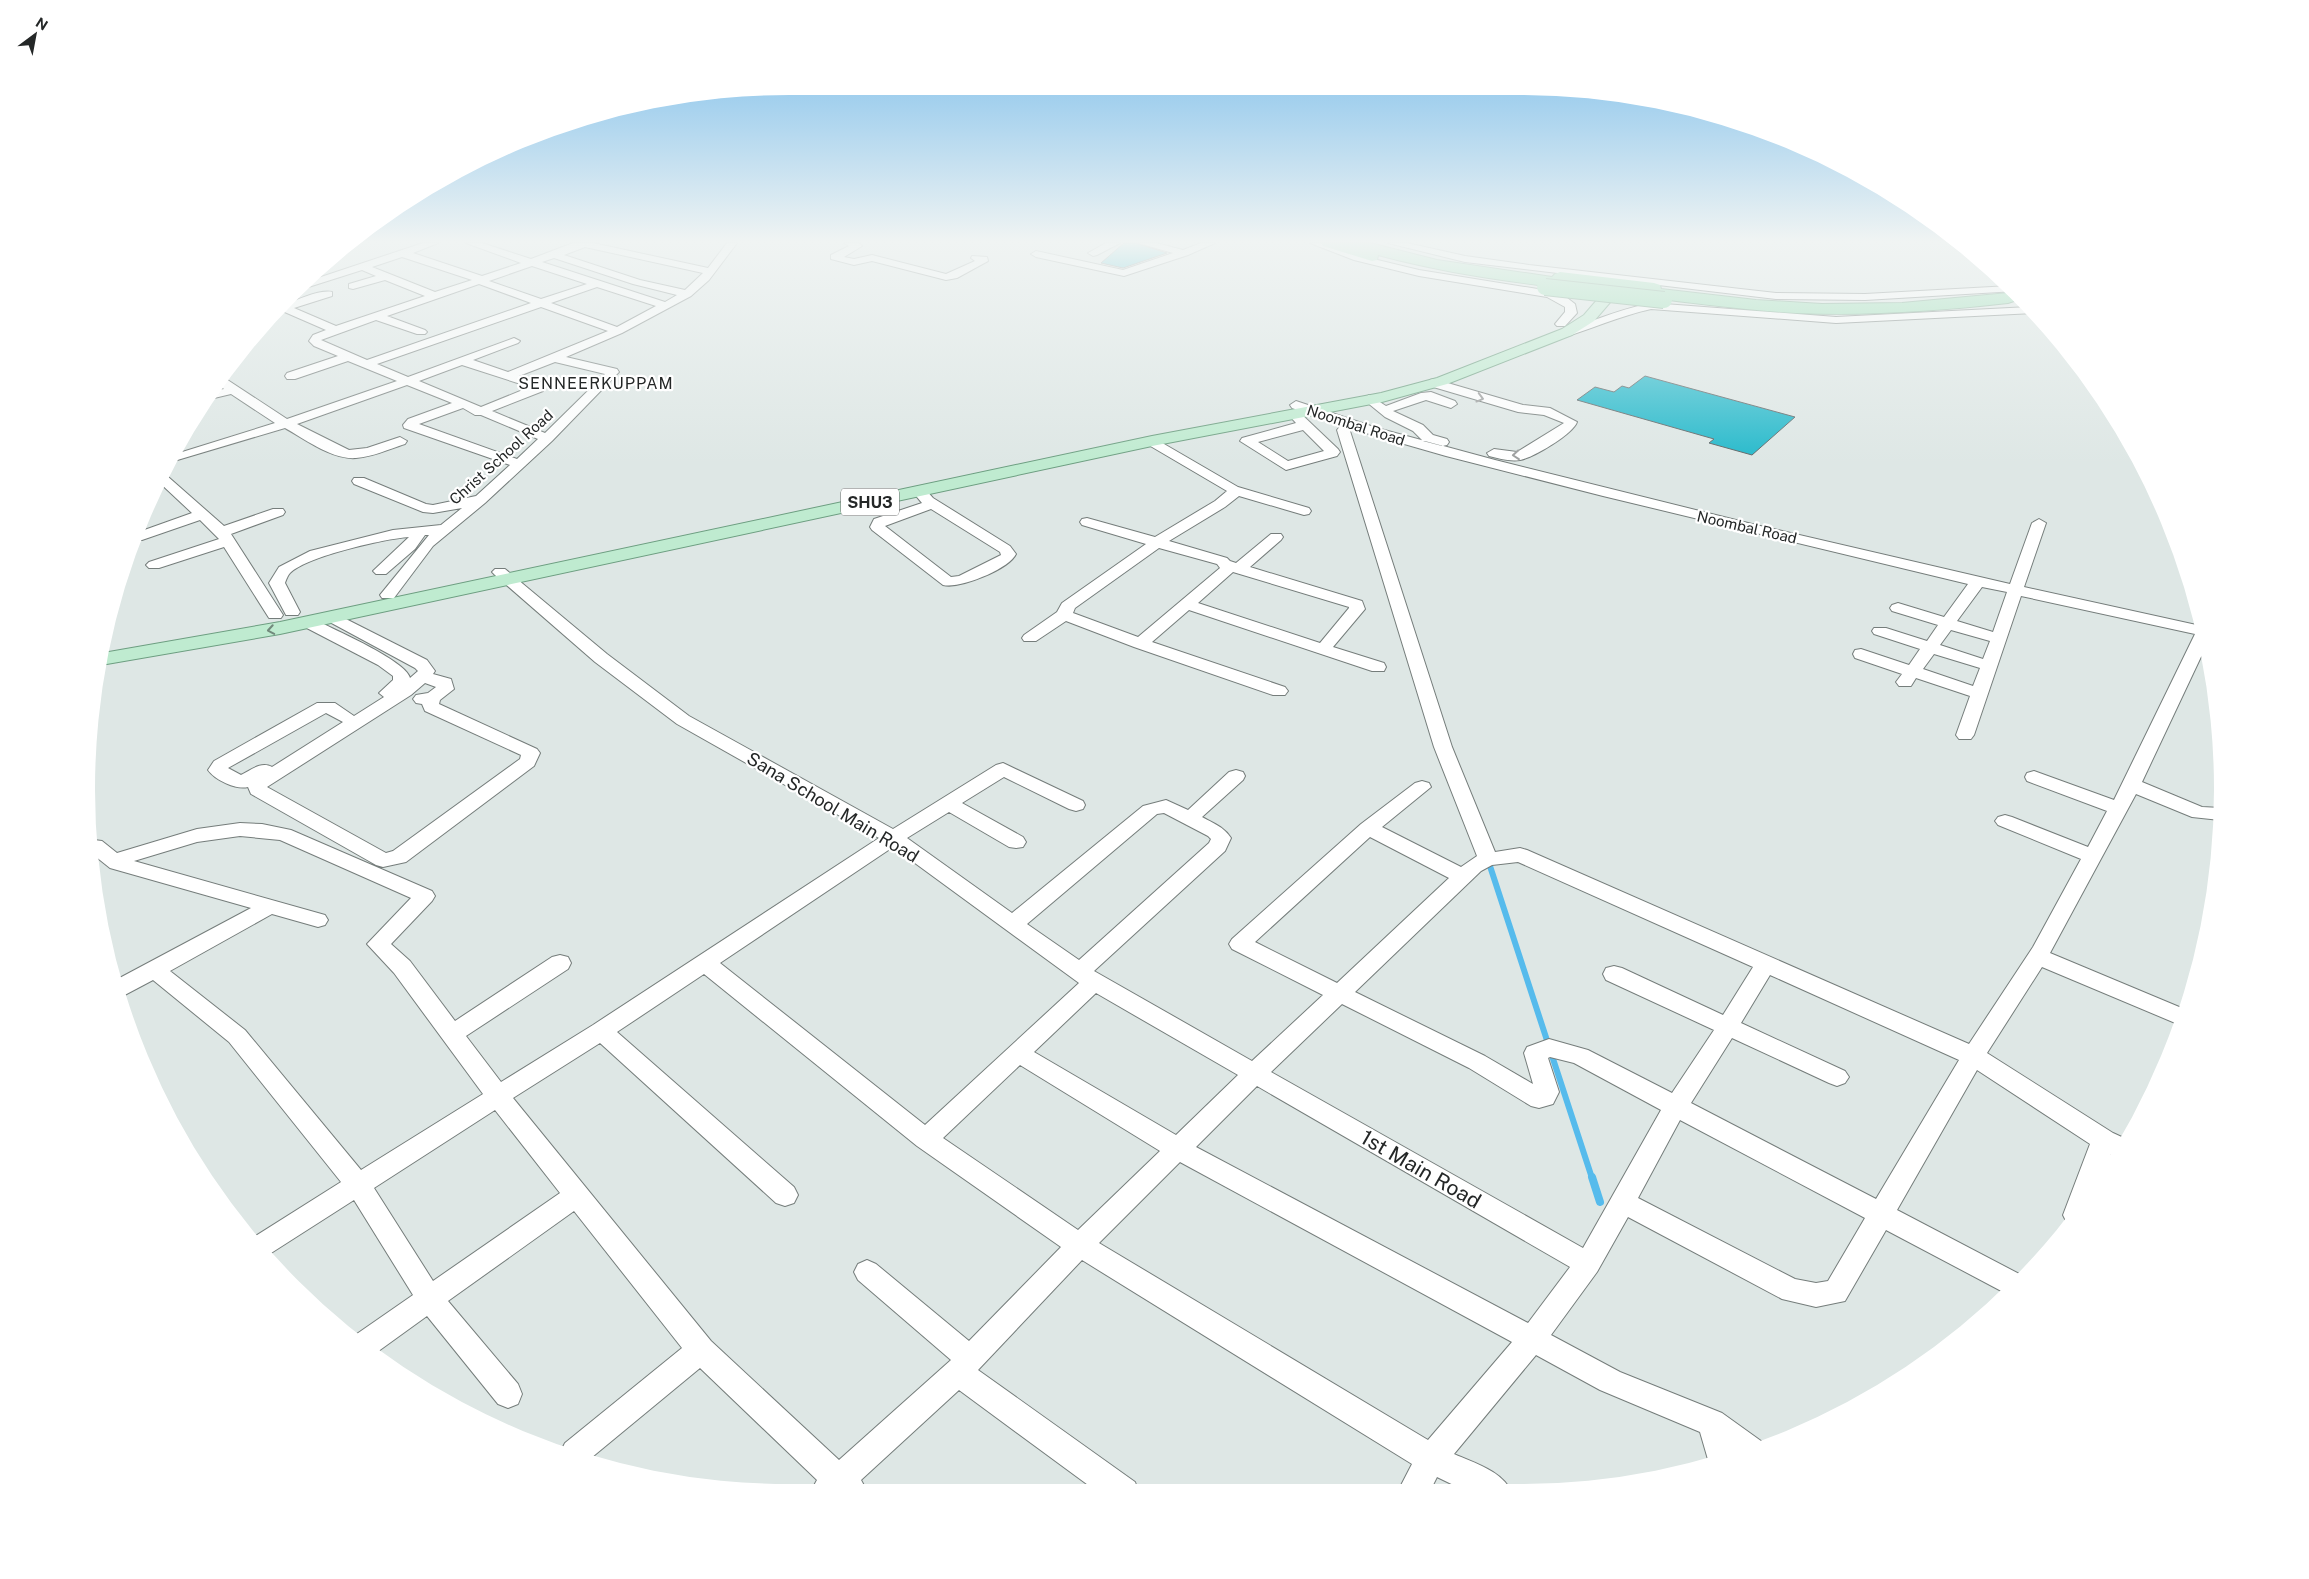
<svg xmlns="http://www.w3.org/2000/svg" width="2309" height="1579" font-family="'Public Sans',sans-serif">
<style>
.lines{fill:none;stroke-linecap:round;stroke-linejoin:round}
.stream-far1{stroke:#56bbec;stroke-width:6}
.stream{stroke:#56bbec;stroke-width:8}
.building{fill:#25b9cb;stroke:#5e6667}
.minor-casing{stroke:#757d7b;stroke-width:2}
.major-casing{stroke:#6d9e81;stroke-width:2}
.highway-casing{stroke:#6d9e81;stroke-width:2}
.minor{fill:#fff;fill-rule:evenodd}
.major{fill:#bfebd0;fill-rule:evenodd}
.highway{fill:#94deb1;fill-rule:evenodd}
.highway-bridge-casing{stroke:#6d9e81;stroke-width:18;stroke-linecap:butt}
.highway-bridge{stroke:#94deb1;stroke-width:16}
.oneway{stroke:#9c9e9e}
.oneway2{stroke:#72897c}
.labels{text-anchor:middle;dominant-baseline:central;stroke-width:4.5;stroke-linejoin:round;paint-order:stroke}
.far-street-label{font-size:15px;fill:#242727;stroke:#fff}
.far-quarter-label{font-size:16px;letter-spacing:1px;fill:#242727;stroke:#fff}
.shield{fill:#fff;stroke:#666868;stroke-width:1}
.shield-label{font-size:16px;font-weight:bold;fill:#242727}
.street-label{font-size:18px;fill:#242727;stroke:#fff}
.near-street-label{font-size:21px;fill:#242727;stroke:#fff}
</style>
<rect width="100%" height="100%" fill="#dee7e5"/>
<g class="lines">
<path class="stream-far1" d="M1488 860 1592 1178"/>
<path class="stream" d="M1592 1177 1600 1202"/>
</g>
<path class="building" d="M1124 243H1136L1167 253 1123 268 1101 263Z
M1645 376 1795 417 1752 455 1709 443 1714 439 1577 400 1595 387 1614 392 1622 386 1629 388Z"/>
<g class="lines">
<defs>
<path id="minor" d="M423 243H438L413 253 482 276 521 263 466 243H482L531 259 573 243H593L708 268 727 243H737L709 280 691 296 622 333 566 357 617 369 619 372 552 441 485 503 433 546 394 598H382L380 595 429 535H425L415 549 386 574H376L373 571 409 537C384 539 308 556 290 573 288 575 286 580 285 583L300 612 298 615H286L269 583 279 567 310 551 393 530 441 525 462 508 433 513 423 512 354 484 352 481 354 478H364L426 504 433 505 476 496 510 465 404 428 403 425 408 419 452 403 407 385 297 424 349 450 367 448 400 437 407 441 405 444C389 449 373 457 356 458 332 460 305 439 285 428L174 461 179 453 275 423 231 394 210 399 214 391 224 389 219 384 223 377 287 419 397 381 348 361 295 379H287L285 376 287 373 338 356 314 346 309 341 313 335 326 330 280 310C287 302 321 289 332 292V296L294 308 336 326 425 296 385 280 353 289 349 288V284L376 276 362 270 299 290 306 282ZM585 247 703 273 685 290 640 280 564 255ZM402 257 472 280 435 292 372 267ZM554 258 633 284 677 295 665 302 542 262ZM532 266 587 284 541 299 489 281ZM479 284 531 303 367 360 321 340 376 320 417 334H425L427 332 425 330 387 316ZM597 287 656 306 617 327 551 303ZM541 307 608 331 508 372 473 360 518 343 520 341 514 338 408 377 377 364ZM555 362 605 374 545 433 492 411 543 391 545 388 543 383 519 376ZM462 365 530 387 481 407 419 381ZM463 408 475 415H481L538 439 517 459 419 424Z
M844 243H859L862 246 844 257 854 259 872 255 946 274 975 261 971 258 972 256 987 257 988 261 957 278 946 280 872 261 854 265 831 259V255L849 246Z
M1106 243H1120L1097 255 1093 256 1088 253Z
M1138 243H1156L1183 250 1201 243H1215L1188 255 1124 276 1036 257 1031 254 1036 251 1123 270 1173 253Z
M1310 243H1325L1361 256 1419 270 1550 291 1566 297 1575 304 1577 313 1565 326H1557L1555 324 1565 312V307L1547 297 1419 276 1354 260Z
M1388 243H1407L1465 256 1529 265 1776 293 1865 294 2010 286 2016 291 1865 300 1776 299 1465 262Z
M1651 303 1836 317 2029 307 2034 313 1836 323 1651 309C1619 316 1589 330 1558 339L1554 340 1548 337 1550 335C1584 325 1616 310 1651 303Z
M1434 379 1523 405 1550 408 1577 422C1573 434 1533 458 1520 460 1509 462 1499 458 1489 456L1487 453 1494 449 1517 452 1564 423 1544 415 1518 412 1430 386 1428 383 1430 380Z
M1431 392 1455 401 1457 404 1451 408 1426 400 1393 411 1423 425 1433 435 1447 439 1449 442 1447 445 1442 446 1423 441 1413 431 1385 417 1363 399 1369 395 1386 406 1421 393Z
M1296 401 1377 428 1495 460 1756 525 2010 584 2032 523 2039 519 2046 523 2024 587 2201 626 2207 644 2142 782 2202 807 2221 808 2220 820 2192 817 2136 794 2050 953 2184 1009 2180 1025 2042 967 1987 1053 2113 1133 2126 1139 2117 1156 2111 1154 2099 1186 2069 1223H2067L2063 1215 2090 1144 1977 1070 1897 1210 2025 1277 2007 1294 1886 1230 1845 1301 1816 1307 1782 1299 1628 1217 1597 1272 1551 1335 1620 1372 1722 1413 1761 1441 1764 1447 1709 1463 1700 1432 1600 1390 1536 1355 1454 1454C1474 1463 1503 1471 1512 1493H1470L1437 1477 1429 1493H1397L1412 1464 1082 1260 978 1370 1135 1482 1139 1493H1099L959 1390 861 1480 868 1493H810L817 1480 700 1368 591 1458 562 1449 565 1443 682 1348 574 1211 448 1301 518 1384 522 1394 518 1404 508 1408 498 1404 427 1316 373 1355 351 1338 413 1295 354 1200 268 1255 254 1237 341 1182 229 1042 153 980 119 998 114 981 251 908 110 868 95 856 94 840 102 841 117 853 197 829 240 823 262 824 291 830 432 891 435 896 432 901 391 944 410 961 455 1021 552 957 560 955 568 957 571 963 568 969 466 1036 501 1082 593 1025 879 838 677 724 595 662 495 575 492 572 495 569H505L607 654 689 716 893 829 996 765 1003 763 1083 801 1085 805 1083 809 1076 811 1069 809 1004 777 962 803 1023 837 1026 842 1023 847 1016 848 1009 847 949 812 907 838 1012 913 1143 806 1166 800 1188 810 1229 772 1236 770 1243 772 1245 776 1243 780 1202 817C1213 823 1224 827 1231 838L1225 851 1094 971 1252 1061 1323 995 1232 949 1229 944 1232 939 1361 824 1415 783 1422 781 1429 783 1431 787 1382 827 1461 867 1477 856 1434 747 1337 430 1341 425 1292 408 1290 405ZM1352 429 1446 456 1603 496 1968 584 1944 617 1898 603 1892 605 1890 608 1892 611 1938 625 1927 641 1886 628H1874L1872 631 1874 634 1920 649 1909 665 1861 649 1855 650 1853 654 1855 658 1902 674 1896 682 1899 686H1911L1916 678 1970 696 1956 735 1959 739H1971L1974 735 2021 596 2195 634 2114 800 2034 771 2027 773 2025 777 2027 781 2107 811 2088 847 2012 817 2005 815 1998 817 1995 821 1998 825 2081 859 2033 947 1969 1044 1527 850 1520 848 1495 852 1452 747 1350 431ZM1982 587 2007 592 1993 632 1957 621ZM1951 630 1990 641 1983 659 1940 645ZM1934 654 1980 668 1973 686 1923 669ZM1164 813 1208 836 1211 839 1209 843 1079 960 1027 924 1157 814ZM240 836 280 840 411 898 367 944 394 973 483 1094 361 1170 245 1030 170 971 272 914 318 927 325 925 328 920 325 915 134 861 197 842ZM1370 837 1449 878 1337 983 1255 942ZM893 847 1079 983 925 1125 720 963ZM1518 862 1753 967 1723 1015 1622 968 1614 966 1606 968 1603 974 1606 980 1714 1030 1672 1093 1588 1050 1549 1039 1527 1047 1524 1053 1533 1084 1485 1056 1355 992 1481 871 1492 865ZM704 974 917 1146 1061 1247 969 1341 876 1264 867 1260 858 1264 854 1272 858 1280 951 1360 839 1460 711 1341 513 1098 600 1043 776 1203 785 1206 794 1203 798 1195 794 1187 617 1032ZM1770 975 1959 1060 1876 1199 1691 1103 1732 1038 1829 1083 1837 1086 1845 1083 1849 1077 1845 1071 1741 1023ZM1096 993 1238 1075 1176 1135 1034 1052ZM1342 1004 1469 1068 1531 1106 1539 1108 1553 1104 1559 1092 1548 1058 1550 1057 1574 1063 1661 1110 1583 1248 1271 1072ZM1020 1065 1160 1151 1078 1230 943 1138ZM1257 1086 1570 1267 1528 1323 1196 1147ZM495 1110 560 1193 433 1281 374 1188ZM1680 1120 1865 1218 1828 1281 1816 1283 1795 1279 1638 1198ZM1180 1162 1512 1342 1428 1440 1099 1243Z
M1294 410 1298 411 1338 449 1340 452 1337 456 1286 470 1240 441 1242 438 1296 423 1288 414ZM1303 430 1324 451 1288 461 1258 442Z
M1152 437 1238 487 1309 508 1311 511 1309 514 1304 515 1239 496 1225 507 1169 541 1227 558 1230 561 1236 563 1271 534H1281L1283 537 1281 540 1250 567 1362 601 1365 609 1333 647 1384 663 1386 667 1384 671H1372L1189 610 1152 642 1285 687 1288 691 1285 695H1273L1134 647 1066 621 1036 641H1024L1022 638 1024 635 1057 612 1062 603 1146 544 1082 525 1080 522 1082 519 1087 518 1155 537 1215 501 1227 491 1147 444 1145 441ZM1159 548 1217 564 1220 568 1138 637 1073 613 1075 608ZM1233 572 1349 607V608L1320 643 1198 603Z
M166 475 224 526 273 509H283L285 512 283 515 231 534 283 615 281 618H269L224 547 159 568H149L146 565 149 562 219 539 200 520 142 540H133L136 533 192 513 161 484Z
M919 487 924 488 933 498 1010 546 1016 554C1009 569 960 589 943 585L872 530 870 527 874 519 922 503 912 491ZM931 509 1000 552 1001 555 959 576 951 577 885 526Z
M332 612 427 660 435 671 433 674 451 679 454 689 440 700 439 704 537 749 540 753 534 766 406 862 383 867 376 865 251 794 248 787C236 790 215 780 208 770L214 761 317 703H335L354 716 384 697 379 693 393 680V676L378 665 301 625 299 622 301 619H313C331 628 407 661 410 678L418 671 415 668 326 620 324 617 326 614ZM425 683 436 687 428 693 416 695 413 699 416 703 422 704 425 711 521 755 520 759 393 851 386 853 267 787 411 695ZM326 713 343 722 272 767C261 761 251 770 241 775L228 768Z"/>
<path id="major" d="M1614 285 1619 286 1621 289 1619 292 1594 321 1572 335 1447 384 1382 402 1152 446 280 634 101 665 103 653 280 622 1152 436 1381 393 1437 378 1562 329 1584 315 1609 286Z"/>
<path id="highway" d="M1321 243H1370L1437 260 1552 277 1555 274 1560 272 1654 283 1660 285 1661 289 1756 300 1822 304 1902 303 2008 293 2014 295 2016 298 2014 301 2008 303C1938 311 1867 316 1796 313 1742 310 1688 302 1634 296L1628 294 1627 290 1587 285 1585 288 1579 290C1511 282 1444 273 1378 255L1377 260 1372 261 1323 246Z"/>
</defs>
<use href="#minor" class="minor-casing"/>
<use href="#major" class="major-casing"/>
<use href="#highway" class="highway-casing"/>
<use href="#minor" class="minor"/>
<use href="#major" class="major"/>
<use href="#highway" class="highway"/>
<defs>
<path id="highway-bridge" d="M1545 287 1664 300"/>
</defs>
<use href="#highway-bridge" class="highway-bridge-casing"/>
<use href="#highway-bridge" class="highway-bridge"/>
</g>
<defs><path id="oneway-chevron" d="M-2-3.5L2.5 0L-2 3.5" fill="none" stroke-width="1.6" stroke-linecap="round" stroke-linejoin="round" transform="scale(1.25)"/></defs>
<g class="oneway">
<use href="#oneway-chevron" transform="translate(1480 398) rotate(15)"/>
<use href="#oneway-chevron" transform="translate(1516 455) rotate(175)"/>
</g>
<use class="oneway2" href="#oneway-chevron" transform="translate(271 630) rotate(170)"/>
<linearGradient id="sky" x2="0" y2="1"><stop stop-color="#6db7ea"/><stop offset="0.52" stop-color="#f0f4f3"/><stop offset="1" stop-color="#f0f4f3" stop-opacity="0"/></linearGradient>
<rect width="2309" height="464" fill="url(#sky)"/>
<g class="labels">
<g class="far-street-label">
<text transform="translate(1356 425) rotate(18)">Noombal Road</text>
<text transform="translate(501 457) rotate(-42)">Christ School Road</text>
<text transform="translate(1747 527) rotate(13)">Noombal Road</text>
</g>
<g class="far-quarter-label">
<text x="596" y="383">SENNEERKUPPAM</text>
</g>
<rect class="shield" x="841" y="488.5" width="58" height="27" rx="4"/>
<g class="shield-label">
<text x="870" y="502">SHU3</text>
</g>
<g class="street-label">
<text transform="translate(833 807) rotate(31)">Sana School Main Road</text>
</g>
<g class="near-street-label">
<text transform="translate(1421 1169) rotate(30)">1st Main Road</text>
</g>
</g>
<path d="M0 0H2309V1579H0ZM789 95H1520A694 694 0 0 1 2214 789V790A694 694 0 0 1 1520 1484H789A694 694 0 0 1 95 790V789A694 694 0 0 1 789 95Z" fill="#fff" fill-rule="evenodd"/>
<g transform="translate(35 35) rotate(32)" stroke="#ffffff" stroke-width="4" paint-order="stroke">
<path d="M0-4L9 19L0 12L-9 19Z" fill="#242727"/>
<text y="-8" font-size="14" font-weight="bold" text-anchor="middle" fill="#242727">N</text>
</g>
</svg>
